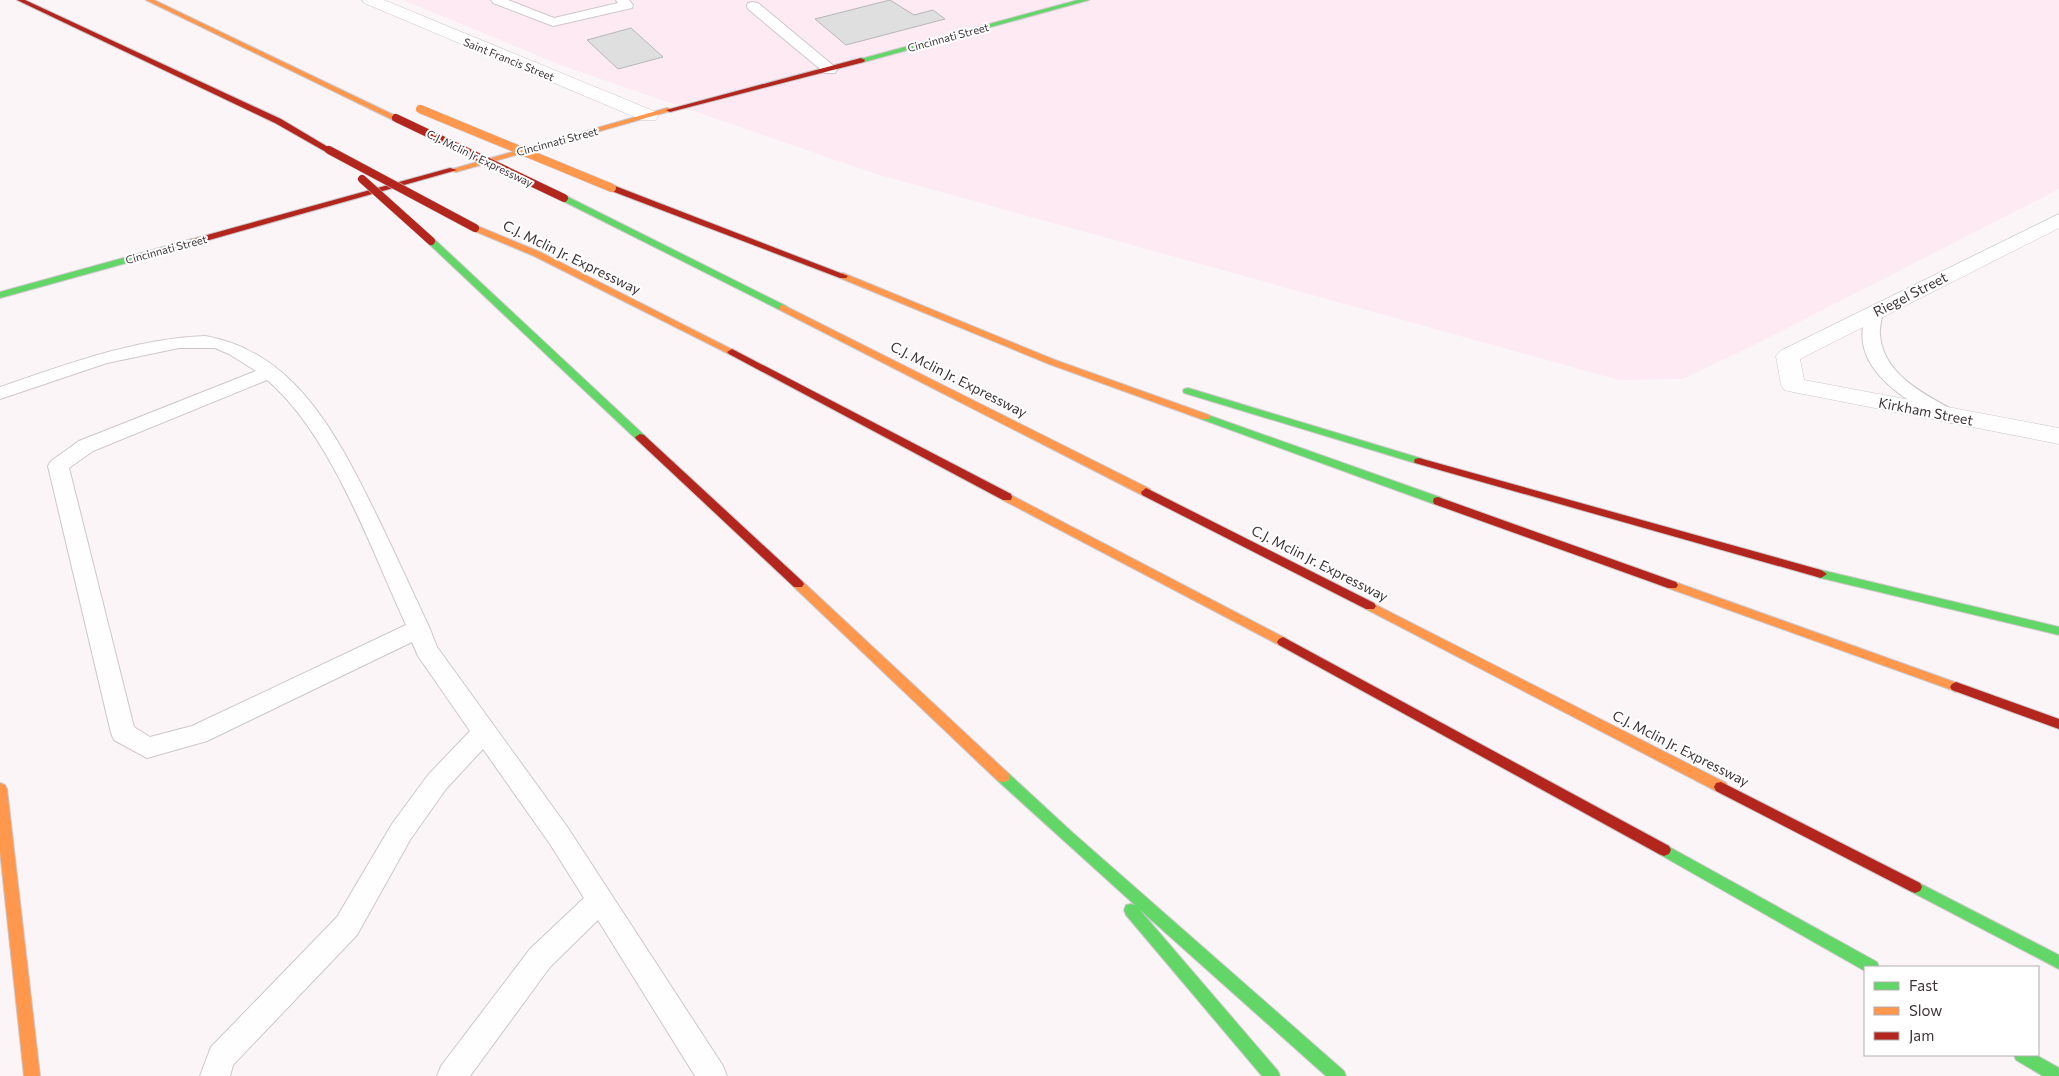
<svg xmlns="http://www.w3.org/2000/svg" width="2059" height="1076" font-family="Commissioner,sans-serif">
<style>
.built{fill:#fdeaf3}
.building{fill:#dedfde;stroke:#b6b7b7}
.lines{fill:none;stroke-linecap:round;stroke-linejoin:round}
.lane-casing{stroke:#cec7ca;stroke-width:2}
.street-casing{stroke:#cec7ca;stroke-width:1}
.fast-casing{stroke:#cec7ca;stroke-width:2}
.slow-casing{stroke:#cec7ca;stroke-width:2}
.jam-casing{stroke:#cec7ca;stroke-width:2}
.lane{fill:#fffefe;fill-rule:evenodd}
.street{fill:#fffefe;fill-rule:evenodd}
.fast{fill:#63d668;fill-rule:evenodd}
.slow{fill:#ff974d;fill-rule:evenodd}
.jam{fill:#b3261e;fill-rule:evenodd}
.slow-bridge-casing{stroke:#cec7ca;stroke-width:9;stroke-linecap:butt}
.jam-bridge-casing{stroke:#cec7ca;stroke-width:9;stroke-linecap:butt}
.slow-bridge{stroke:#ff974d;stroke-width:8}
.jam-bridge{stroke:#b3261e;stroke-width:8}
.labels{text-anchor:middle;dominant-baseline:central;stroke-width:4;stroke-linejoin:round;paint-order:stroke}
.far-street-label{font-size:11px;fill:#3d3439;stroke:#fff}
.street-label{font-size:14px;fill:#3d3439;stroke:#fff}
</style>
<rect width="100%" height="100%" fill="#fcf5f8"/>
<path class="built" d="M403 0H2059V189L1750 347 1682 379 1619 380 876 174 566 67Z"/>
<path class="building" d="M890 0 914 15 933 10 945 19 846 45 815 19Z
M631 28 663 57 618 69 587 40Z"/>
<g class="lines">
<defs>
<path id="lane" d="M491 0H508L554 18 618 3 616 0H629L633 5 632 8 553 26 493 3Z
M753 2 758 3 835 67 837 70 835 73H825L748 9 747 6 748 3Z
M1874 307 1880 308 1883 312C1882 319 1879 327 1880 335 1883 375 1927 396 1959 413L1962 417 1959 421 1952 423 1945 421C1911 403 1856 374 1863 327 1864 320 1864 314 1868 308Z
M205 336C294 351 337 435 373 508 393 548 411 589 430 629L437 647 568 828 723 1066 727 1076H695L598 920 550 967 470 1076H437L441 1066 530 949 584 898 550 844 483 749 446 789 410 840 357 935 233 1065 230 1076H200L211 1047 337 917 392 824 428 775 470 731 418 656 412 642 207 741 147 758 114 740 111 733 48 466 51 461 79 441 256 371 229 354 215 348H179L107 363 0 399V387C68 364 133 339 205 336ZM267 380C331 434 371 549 406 625L192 726 150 737 134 727 69 468 93 451Z"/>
<path id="street" d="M362 0H384L656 112 658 116 656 120H642L364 3Z
M2059 214V228L1800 359 1804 380 2059 428V444L1793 392 1784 390 1781 385 1776 356 1780 351Z"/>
<path id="fast" d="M1078 0H1089L864 62 857 60Z
M564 195 786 306 788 308 786 310H780L561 200V196Z
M431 238 434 239 644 435 645 437 644 439H636L428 243 427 241Z
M192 239 195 240V244L0 298V292Z
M1188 388 1423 459 1424 461 1423 463H1415L1184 393 1183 391 1184 389Z
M1205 414 1442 498 1443 501 1442 504H1434L1201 419 1200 417 1201 415Z
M1821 570 2059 627V635L1817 577 1815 574 1817 571Z
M1003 772 1008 773 1073 833 1344 1071 1346 1076H1326L1139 909 1278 1071 1280 1076H1262L1126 915 1124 910 1126 905 1131 904 1135 905 998 781 996 777 998 773Z
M1664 844 1877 962 1879 967H1865V971L1659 854 1657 850 1659 846Z
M1915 881 2059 955V969L1910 891 1908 887 1910 883Z
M2014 1055H2036L2059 1068V1076H2043L2016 1060Z"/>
<path id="slow" d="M146 0H154L400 118 393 120Z
M667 108 674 110 456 172 449 170Z
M475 225 540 252 737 352 732 355 729 354 534 256 472 230V226Z
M843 273 1055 360 1209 415 1210 417 1209 419H1201L1049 364 840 278V274Z
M783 305 1150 489 1151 492 1150 495H1142L780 310V306Z
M1007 493 1287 639 1289 642 1287 645H1279L1003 500 1002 497Z
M798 580 802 581 1008 773 1010 777 1008 781 1003 782 998 781 794 587 792 584Z
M1672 581 1960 684 1962 687 1960 690 1956 692 1952 690 1668 588 1666 585 1668 582Z
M1370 602 1726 783 1728 787 1726 791 1721 792 1716 791 1366 609 1364 606 1366 603Z
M0 783 5 785 7 789 40 1076H24L0 851Z"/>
<path id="jam" d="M17 0H25L281 119 333 150 326 152 275 123Z
M861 58 865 60 864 62 670 112 666 110Z
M450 168 457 170 195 244H189L188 242 189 240Z
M609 186H615L848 276 846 278H840L609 190Z
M732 349 1011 494 1012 497 1011 500H1003L729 354 727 352Z
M640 434 644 435 802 581 804 584 802 587H794L636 439 635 437Z
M1419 458 1821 570 1827 574 1821 578 1415 463 1414 461 1415 459Z
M1146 488 1374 603 1376 606 1374 609H1366L1142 495 1141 492Z
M1438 497 1676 582 1678 585 1676 588H1668L1434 504 1433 501 1434 498Z
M1283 637 1669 846 1671 850 1669 854 1664 856 1659 854 1279 645 1277 642 1279 639Z
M1956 682 2059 719V729L1952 690 1950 687 1952 684Z
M1721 782 1920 883 1922 887 1920 891 1915 893 1910 891 1716 791 1714 787 1716 783Z"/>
</defs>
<use href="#lane" class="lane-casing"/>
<use href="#street" class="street-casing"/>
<use href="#fast" class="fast-casing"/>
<use href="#slow" class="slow-casing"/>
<use href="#jam" class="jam-casing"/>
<use href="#lane" class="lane"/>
<use href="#street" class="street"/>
<use href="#fast" class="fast"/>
<use href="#slow" class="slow"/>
<use href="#jam" class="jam"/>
<defs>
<path id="slow-bridge" d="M420 109 612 188"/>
<path id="jam-bridge" d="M396 118 564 198
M329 150 475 228
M362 179 431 241"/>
</defs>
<use href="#slow-bridge" class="slow-bridge-casing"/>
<use href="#jam-bridge" class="jam-bridge-casing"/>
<use href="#slow-bridge" class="slow-bridge"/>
<use href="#jam-bridge" class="jam-bridge"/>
</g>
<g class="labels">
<g class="far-street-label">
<text transform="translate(948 37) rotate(-15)">Cincinnati Street</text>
<text transform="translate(509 59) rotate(22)">Saint Francis Street</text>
<text transform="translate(557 141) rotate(-15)">Cincinnati Street</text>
<text transform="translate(480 158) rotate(26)">C.J. Mclin Jr Expressway</text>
<text transform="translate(166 249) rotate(-15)">Cincinnati Street</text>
</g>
<g class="street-label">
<text transform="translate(572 257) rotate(26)">C.J. Mclin Jr. Expressway</text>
<text transform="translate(1910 294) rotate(-27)">Riegel Street</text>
<text transform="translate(959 379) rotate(27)">C.J. Mclin Jr. Expressway</text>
<text transform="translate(1926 411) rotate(11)">Kirkham Street</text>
<text transform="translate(1320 563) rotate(27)">C.J. Mclin Jr. Expressway</text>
<text transform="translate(1681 748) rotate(27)">C.J. Mclin Jr. Expressway</text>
</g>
</g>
<rect x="1864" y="966" width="175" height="90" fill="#ffffff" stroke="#b1aeb0"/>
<rect x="1874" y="982" width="25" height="8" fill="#63d668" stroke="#b1aeb0"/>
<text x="1909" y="991" font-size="15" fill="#3d3439">Fast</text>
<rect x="1874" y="1007" width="25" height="8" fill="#ff974d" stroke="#b1aeb0"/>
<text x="1909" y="1016" font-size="15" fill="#3d3439">Slow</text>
<rect x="1874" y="1032" width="25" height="8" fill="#b3261e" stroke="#b1aeb0"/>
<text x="1909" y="1041" font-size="15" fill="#3d3439">Jam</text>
</svg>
